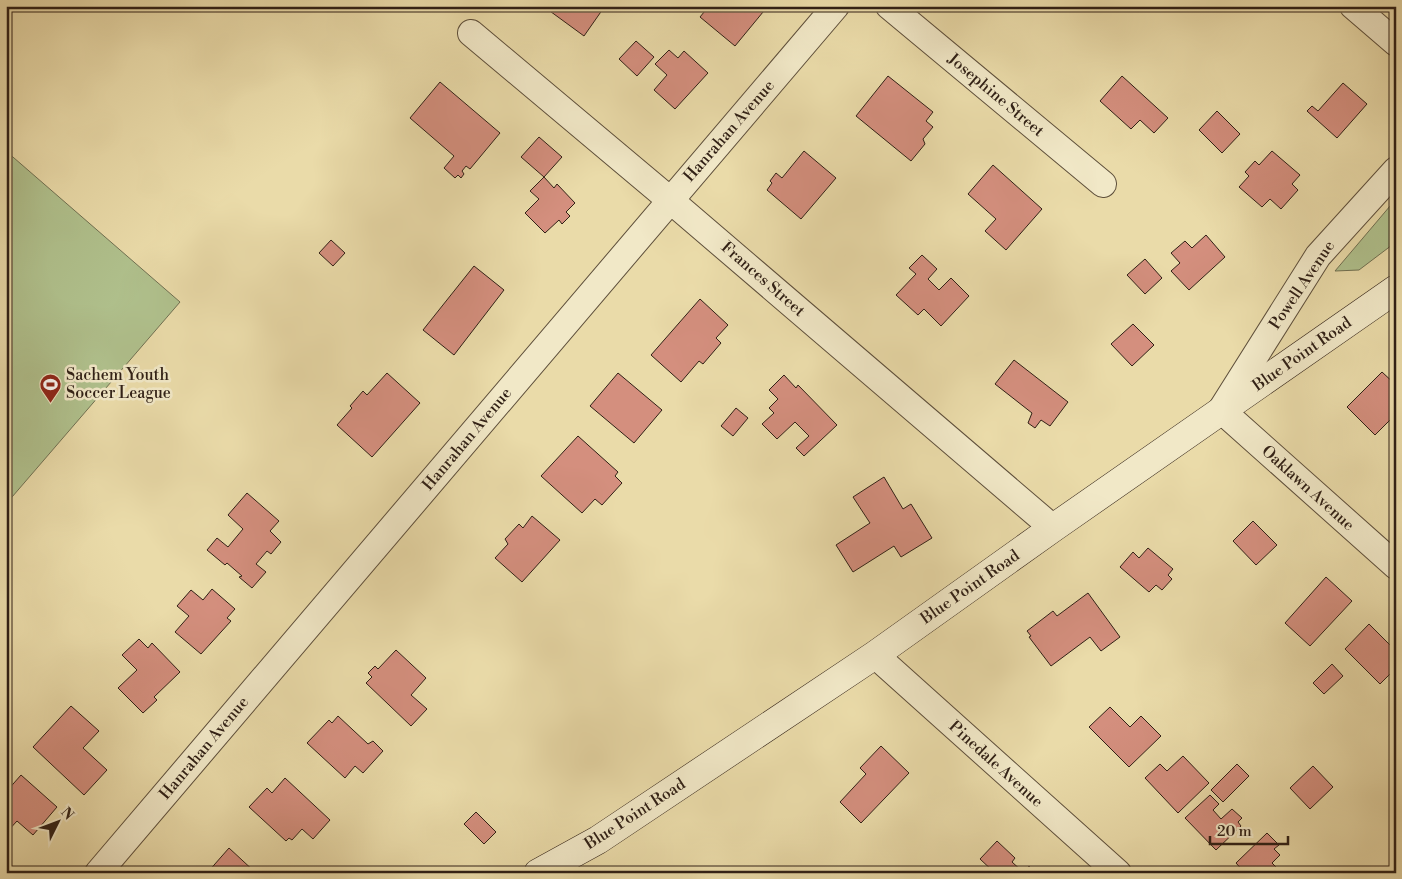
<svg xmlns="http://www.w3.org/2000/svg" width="1402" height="879" font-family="'Libre Bodoni',serif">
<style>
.green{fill:#b0c18d;stroke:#707052}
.building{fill:#d48f7e;stroke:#302016}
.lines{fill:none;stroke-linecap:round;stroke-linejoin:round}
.street-casing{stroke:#5e4f3b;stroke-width:28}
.secondary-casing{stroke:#302016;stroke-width:29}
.street{stroke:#f1e8c7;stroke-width:26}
.secondary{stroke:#f1e8c7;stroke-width:28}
.labels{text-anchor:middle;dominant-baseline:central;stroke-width:5;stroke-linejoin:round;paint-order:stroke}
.street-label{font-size:16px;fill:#302016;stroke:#f1e8c7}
.poi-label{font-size:16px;fill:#302016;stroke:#f1e8c7;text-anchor:start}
</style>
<rect width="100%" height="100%" fill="#eadba9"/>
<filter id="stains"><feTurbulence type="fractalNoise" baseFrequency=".004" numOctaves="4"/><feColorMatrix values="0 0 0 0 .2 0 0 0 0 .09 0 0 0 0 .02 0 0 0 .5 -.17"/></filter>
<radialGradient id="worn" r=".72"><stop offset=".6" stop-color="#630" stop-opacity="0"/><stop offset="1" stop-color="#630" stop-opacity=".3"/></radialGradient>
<path class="green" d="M6 151 180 302 6 504Z
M1396 199V242L1359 270 1335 271Z"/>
<path class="building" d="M543 6H605L584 36Z
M709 6H768L735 46 700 17Z
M636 41 654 57 637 76 619 59Z
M669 50 678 58 684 51 708 73 675 109 654 90 667 75 655 64Z
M888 76 933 112 926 121 933 127 923 139 925 144 911 161 856 116Z
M1122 76 1168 118 1154 133 1140 120 1131 129 1100 101Z
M440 82 500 133 470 169 466 166 462 171 464 174 461 178 458 175 455 178 444 168 454 156 410 118Z
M1343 83 1367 104 1337 138 1307 111 1312 106 1318 111Z
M1217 111 1240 134 1222 153 1199 130Z
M539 137 562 157 544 177 521 157Z
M804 151 836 178 801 219 767 190 772 183 770 181 776 173 782 178Z
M1272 151 1300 175 1292 184 1298 190 1281 209 1270 199 1262 207 1239 187 1249 176 1245 172 1255 161 1259 165Z
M993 165 1042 209 1006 250 985 231 996 219 968 194Z
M544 177 554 188 557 184 575 203 566 212 570 216 562 224 559 220 545 233 525 213 539 199 530 191Z
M1206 235 1225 257 1189 290 1171 271 1180 263 1171 253 1185 241 1192 248Z
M331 240 345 253 333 266 319 253Z
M922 255 937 269 928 279 939 290 951 278 969 296 941 326 924 309 918 315 896 295 916 274 909 268Z
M1145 259 1162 278 1145 294 1127 275Z
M474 266 504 290 454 355 423 330Z
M700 299 728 325 716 338 721 343 703 364 699 361 681 382 651 355Z
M1133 324 1154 345 1132 366 1111 344Z
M1014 360 1068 402 1050 426 1041 420 1035 428 1028 423 1032 413 995 384Z
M1382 372 1396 385V414L1375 435 1347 407Z
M387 373 420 403 372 457 337 425 352 408 350 406 363 391 367 395Z
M618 373 662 410 634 443 590 406Z
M784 375 796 388 798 385 837 425 804 456 796 448 809 436 795 422 777 439 762 424 774 413 769 408 778 399 769 390Z
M736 408 748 418 733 436 721 426Z
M578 436 618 472 615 476 622 483 602 505 595 499 582 513 541 476Z
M884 477 903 509 911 504 932 538 901 557 894 546 853 572 836 545 870 523 853 497Z
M247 493 279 521 270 531 281 542 271 554 267 551 256 564 266 572 252 588 239 577 242 576 227 563 225 565 207 550 217 538 228 547 243 529 228 515Z
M532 516 560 540 522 582 495 558 508 544 505 539 519 524 523 528Z
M1253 521 1277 545 1256 565 1233 541Z
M1148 548 1173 569 1168 575 1172 579 1162 590 1156 585 1149 592 1120 567 1133 552 1139 558Z
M1326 577 1352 601 1310 646 1285 623Z
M212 589 235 609 227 618 231 621 201 654 175 632 189 616 177 606 191 590 203 600Z
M1088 593 1120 637 1101 651 1090 637 1051 666 1029 637 1031 636 1027 631 1053 611 1057 616Z
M1369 624 1396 651V668L1380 684 1345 649Z
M139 639 148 648 152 643 180 672 154 697 157 700 143 713 118 688 137 670 122 655Z
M396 650 426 678 411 695 427 709 411 726 366 683 372 677 368 673 375 666 378 669Z
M1332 664 1343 676 1324 694 1313 683Z
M71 706 99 731 83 748 107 770 84 795 33 747Z
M1110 707 1130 727 1141 716 1161 736 1129 767 1089 727Z
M338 716 368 744 373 741 383 751 363 773 355 766 345 778 307 743 329 720 332 723Z
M881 746 909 773 861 823 840 802 866 774 860 768Z
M1183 756 1209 783 1178 813 1145 778 1160 764 1167 771Z
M1237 764 1249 776 1223 802 1211 790Z
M1313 766 1333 787 1310 809 1290 788Z
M21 775 57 807 33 835 17 821 6 833V792Z
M285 778 330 820 313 839 302 829 292 840 289 838 286 841 249 807 267 788 272 793Z
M1210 795 1219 804 1213 810 1221 819 1232 809 1242 818 1238 822 1241 826 1216 850 1185 818Z
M476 812 496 832 484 844 464 824Z
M1267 833 1279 845 1274 849 1280 855 1272 863 1277 868 1273 873H1245L1236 863Z
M997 841 1015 858 1012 862 1023 872 1029 866 1036 873H995L980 859Z
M229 848 256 873H207Z"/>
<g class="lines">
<defs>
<path id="street" d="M889 6 1103 184
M1353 6 1396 43
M471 33 670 200 1053 528
M1396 170 1318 256 1221 410 1396 566
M875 655 1118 873
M98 873 836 6"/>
<path id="secondary" d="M538 873 598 840 875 655 1053 528 1396 289"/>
</defs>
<use href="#street" class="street-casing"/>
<use href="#secondary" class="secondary-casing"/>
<use href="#street" class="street"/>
<use href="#secondary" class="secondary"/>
</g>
<defs>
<symbol id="stadium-pin" viewBox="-11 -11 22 30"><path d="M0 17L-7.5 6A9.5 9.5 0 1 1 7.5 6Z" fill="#8f2418" stroke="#f1e8c7"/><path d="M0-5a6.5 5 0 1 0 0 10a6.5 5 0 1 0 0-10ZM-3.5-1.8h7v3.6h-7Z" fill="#fff"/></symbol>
</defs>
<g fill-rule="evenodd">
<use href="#stadium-pin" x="38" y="372" width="25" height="34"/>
</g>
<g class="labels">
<g class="street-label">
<text transform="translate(996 95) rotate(40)">Josephine Street</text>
<text transform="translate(729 131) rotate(-49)">Hanrahan Avenue</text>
<text transform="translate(763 279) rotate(41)">Frances Street</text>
<text transform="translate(1302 285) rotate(-56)">Powell Avenue</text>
<text transform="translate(1302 354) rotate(-35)">Blue Point Road</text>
<text transform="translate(467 439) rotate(-50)">Hanrahan Avenue</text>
<text transform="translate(1308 488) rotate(42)">Oaklawn Avenue</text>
<text transform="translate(970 587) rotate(-35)">Blue Point Road</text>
<text transform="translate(204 748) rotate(-50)">Hanrahan Avenue</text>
<text transform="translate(996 764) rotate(42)">Pinedale Avenue</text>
<text transform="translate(635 814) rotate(-33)">Blue Point Road</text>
</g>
<g class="poi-label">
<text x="66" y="375">Sachem Youth<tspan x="66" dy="18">Soccer League</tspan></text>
</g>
</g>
<rect width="1402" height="879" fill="none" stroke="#eadba9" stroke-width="25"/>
<rect x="8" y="8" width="1387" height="864" fill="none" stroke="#302016" stroke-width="2.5"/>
<rect x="12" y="12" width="1377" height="854" fill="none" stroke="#302016"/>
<g transform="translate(58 822) rotate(48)" stroke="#f1e8c7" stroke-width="4" paint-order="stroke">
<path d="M0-4L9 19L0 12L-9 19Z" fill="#302016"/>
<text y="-8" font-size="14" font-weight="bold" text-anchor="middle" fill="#302016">N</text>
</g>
<path d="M1210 836v8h78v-8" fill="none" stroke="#302016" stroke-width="2.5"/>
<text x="1217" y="836" font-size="15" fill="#302016" stroke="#f1e8c7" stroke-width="4" paint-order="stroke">20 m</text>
<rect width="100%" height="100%" filter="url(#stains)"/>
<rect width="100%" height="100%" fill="url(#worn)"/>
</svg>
